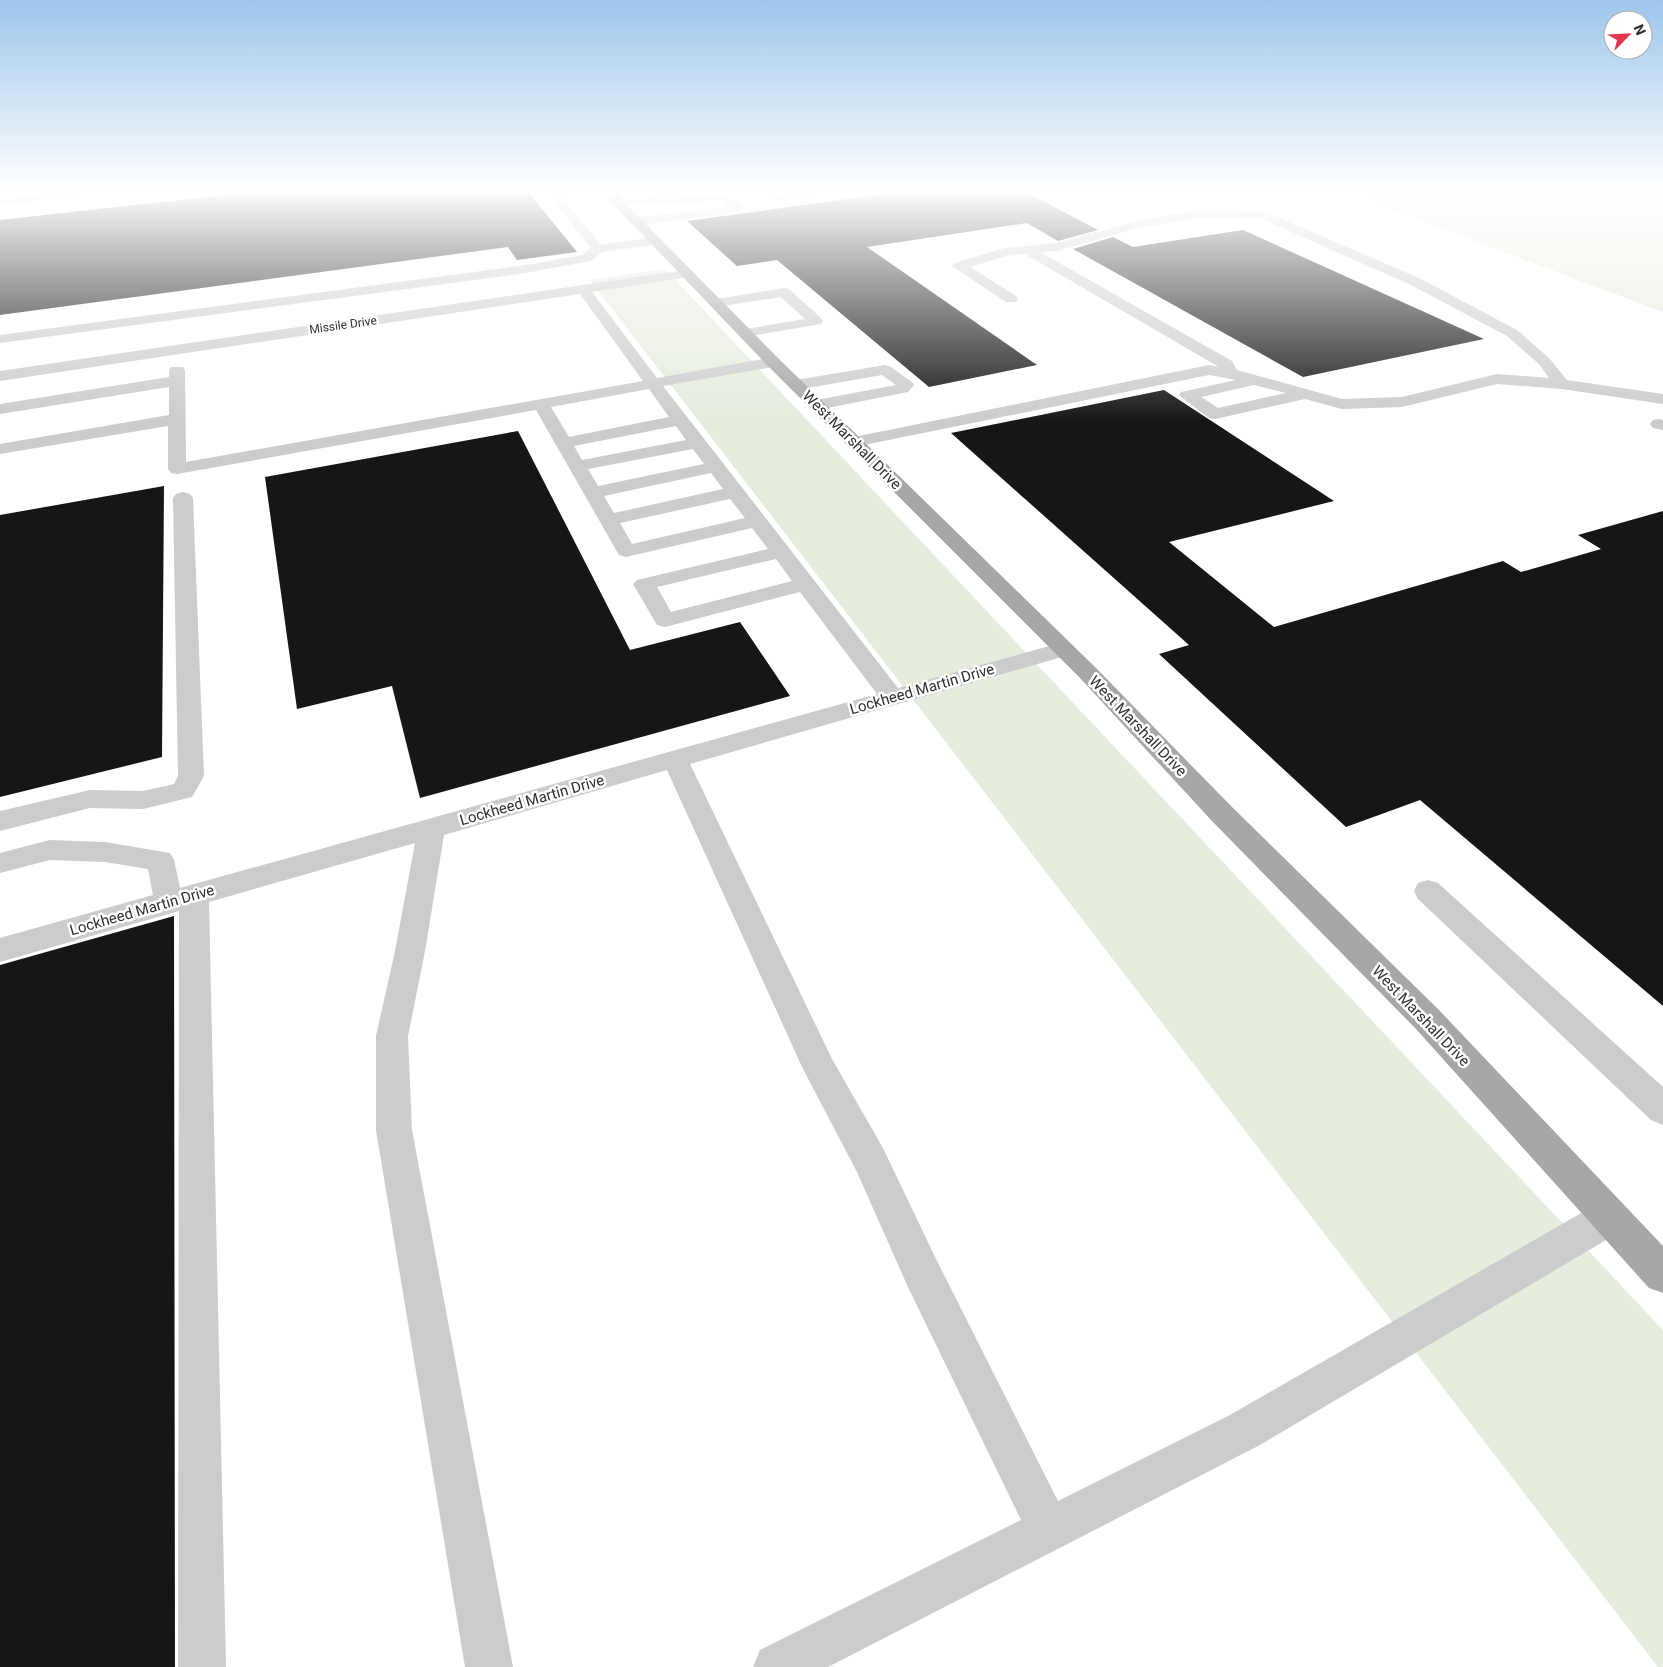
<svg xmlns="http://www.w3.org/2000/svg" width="1663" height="1667" font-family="Roboto,sans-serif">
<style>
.green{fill:#e6ecde}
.building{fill:#161616}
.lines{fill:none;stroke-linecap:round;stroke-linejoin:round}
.minor{fill:#ccc;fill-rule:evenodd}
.major{fill:#a7a7a7;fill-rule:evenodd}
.labels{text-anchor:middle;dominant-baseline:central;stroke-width:5;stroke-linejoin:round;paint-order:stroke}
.far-street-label{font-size:12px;fill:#2f2f2f;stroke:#fff}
.street-label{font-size:15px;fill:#2f2f2f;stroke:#fff}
</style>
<rect width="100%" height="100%" fill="#fff"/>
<path class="green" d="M1334 188H1663V312Z
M665 269 1663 1330V1667H1658L590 280Z"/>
<path class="building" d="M287 188H525L577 252 517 260 508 247 0 315V220Z
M927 188H1018L1098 230 1058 241 1027 223 867 247 1037 365 929 387 777 260 737 266 687 221Z
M1243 230 1484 339 1303 377 1073 249 1113 237 1133 247Z
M1164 390 1334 501 1169 542 1274 627 1503 561 1521 572 1601 549 1578 535 1663 511V1006L1420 800 1346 827 1159 654 1189 645 951 433Z
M518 431 630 650 740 622 790 696 420 798 392 686 297 709 265 477Z
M164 486 162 757 0 797V515Z
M174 916 175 1667H0V965Z"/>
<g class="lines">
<path class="minor" d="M92 188H130L125 191 0 205V199Z
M543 188H554L557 191 575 188H605L600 191 562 197 601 245 653 237 659 241 653 245 602 252 591 261 519 274 0 343V335L519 266 582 255 591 248Z
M666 188 677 189 679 191 677 193 672 194 676 198 727 194 744 208 738 212 635 226 629 222 631 219 728 206 721 200 674 205 667 202 618 207 612 204 618 201 661 196 658 192 660 190Z
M753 188H766L776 195 825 188H857L852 191 774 202Z
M1205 209 1266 212 1421 279 1517 330 1549 358 1567 380 1663 394V404L1562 389 1497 384 1402 407 1342 409 1305 399 1215 419 1209 418 1179 395 1181 392 1236 380 1209 375 854 447 848 446 845 442 848 438 854 437 1209 365 1219 367 1025 254 1006 256 970 267 1016 296 1018 299 1016 302H1006L952 266 954 263 1005 248 1056 243 1142 220ZM1205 217 1260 218 1411 285 1507 336 1539 364 1549 378 1497 374 1402 397 1342 399 1237 370 1232 361 1040 252 1057 251 1143 227ZM1254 385 1286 393 1218 408 1201 397Z
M685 270 690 271 692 274 690 277 592 292 657 378 773 357 779 359 781 362 779 365 773 367 663 386 898 688 1064 642 1072 644 1075 649 1072 654 690 764 832 1059 883 1148 935 1257 1058 1501 1230 1415 1597 1204 1610 1199 1623 1204 1629 1217 1623 1230 1260 1445 828 1667H753L760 1650 1021 1520 907 1285 857 1172 803 1069 667 770 444 835 425 951 408 1036 412 1130 513 1667H465L376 1130V1036L395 951 415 843 209 902 226 1667H178L179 911 0 962V938L153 895 148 869 105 862 50 860 0 873V853L50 840 105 842 170 853 174 860 180 888 877 694 800 592 665 627 657 625 633 584 637 580 768 549 752 528 626 557 619 555 536 410 177 474 171 473 168 469V426L0 454V444L169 415V387L0 414V404L169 377V370L171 367H183L185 370 186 462 643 381 580 294 0 381V371ZM649 389 669 417 569 437 551 407ZM676 426 686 440 582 460 574 446ZM693 449 704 464 598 486 588 469ZM711 473 723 489 614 513 604 496ZM730 499 745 518 632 544 620 523ZM776 559 792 581 671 612 657 587Z
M784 288 789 289 821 318 823 321 821 324 745 337 740 336 738 333 740 330 805 319 781 297 716 307 711 306 709 303 711 300 716 299Z
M885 365 891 367 912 382 914 385 908 392 817 410 811 409 809 405 811 401 896 385 882 375 796 390 790 388 788 385 790 382 796 380Z
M1659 419 1663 420V430L1653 428 1650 424 1653 420Z
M183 492 190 494 193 498 204 776 192 797 143 809 90 808 0 831V811L90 790 143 791 174 784 178 776 173 498 176 494Z
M1428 880 1438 883 1663 1087V1125L1651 1120 1418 899 1414 891 1418 883Z"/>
<path class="major" d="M598 188H610L779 359 1096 668 1232 807 1438 1009 1663 1246V1293L1649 1288 1416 1029 1212 821 1080 678 767 365Z"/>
</g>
<linearGradient id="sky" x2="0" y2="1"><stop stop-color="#9cc6ea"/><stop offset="0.45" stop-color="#fff"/><stop offset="1" stop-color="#fff" stop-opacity="0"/></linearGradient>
<rect width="1663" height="422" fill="url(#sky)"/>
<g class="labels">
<g class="far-street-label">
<text transform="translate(343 325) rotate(-8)">Missile Drive</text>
</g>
<g class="street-label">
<text transform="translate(852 440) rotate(45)">West Marshall Drive</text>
<text transform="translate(922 689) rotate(-16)">Lockheed Martin Drive</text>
<text transform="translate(1138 726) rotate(46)">West Marshall Drive</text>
<text transform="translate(532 800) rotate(-16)">Lockheed Martin Drive</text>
<text transform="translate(142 910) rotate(-16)">Lockheed Martin Drive</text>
<text transform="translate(1421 1016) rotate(46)">West Marshall Drive</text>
</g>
</g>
<g transform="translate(1628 35) rotate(66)"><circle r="24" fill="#ffffff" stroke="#acacac"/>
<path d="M0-4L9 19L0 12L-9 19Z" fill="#e23649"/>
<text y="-8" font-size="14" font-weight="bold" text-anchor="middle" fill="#2f2f2f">N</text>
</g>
</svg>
